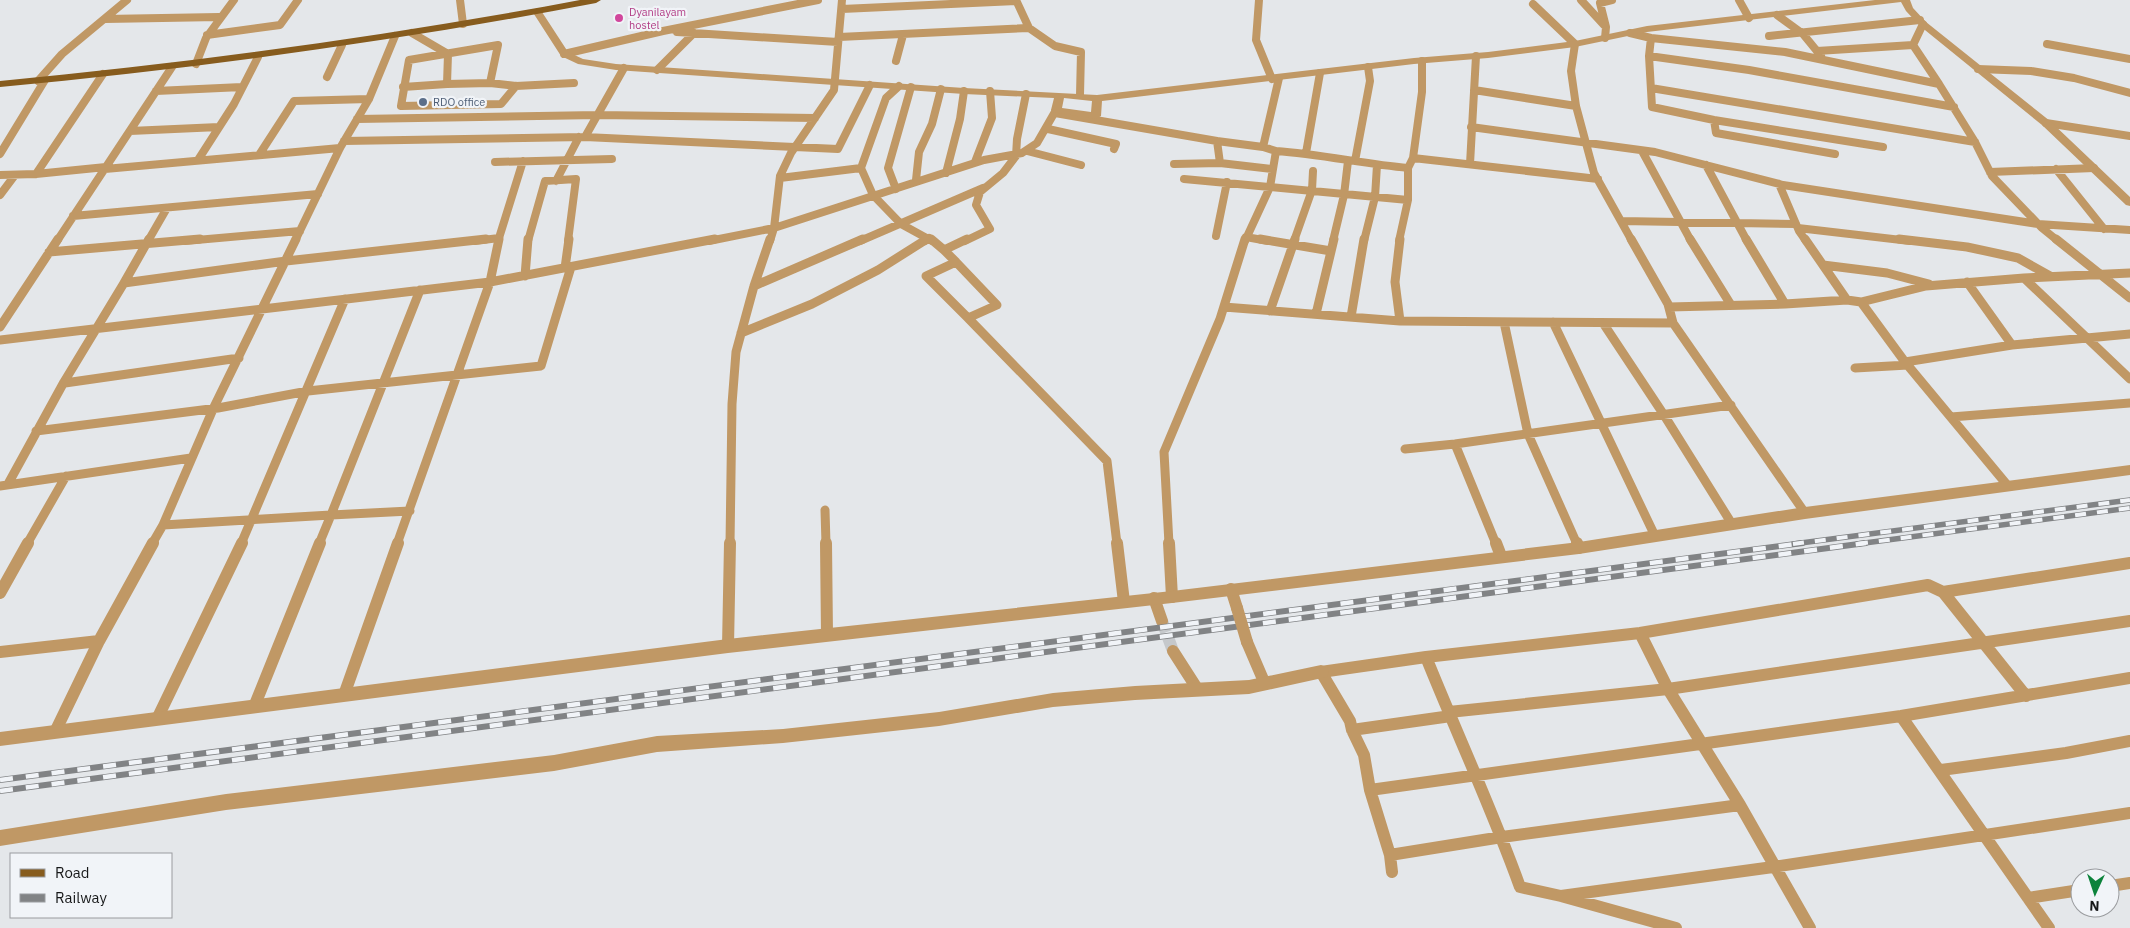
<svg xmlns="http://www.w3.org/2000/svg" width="2130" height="928" font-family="'IBM Plex Sans',sans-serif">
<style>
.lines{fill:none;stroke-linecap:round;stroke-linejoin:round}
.minor-tunnel{stroke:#c5c8cb;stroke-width:12;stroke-dasharray:12 6;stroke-linecap:butt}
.minor-far2{stroke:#c09865;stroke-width:8}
.minor-far1{stroke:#c09865;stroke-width:9}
.minor{stroke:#c09865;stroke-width:12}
.tertiary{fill:#c09865;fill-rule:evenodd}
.primary{fill:#875c1e;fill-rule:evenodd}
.rail-far1-casing{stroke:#818385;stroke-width:5.5}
.rail-casing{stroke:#818385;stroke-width:6}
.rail-far1{stroke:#f1f4f8;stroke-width:4;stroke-dasharray:11;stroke-linecap:butt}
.rail{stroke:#f1f4f8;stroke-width:4.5;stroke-dasharray:13;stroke-linecap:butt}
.minor-bridge{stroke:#c09865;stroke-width:12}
.hotel-dot{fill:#d1479c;stroke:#f1f4f8;stroke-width:2}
.service-dot{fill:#5c6f8a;stroke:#f1f4f8;stroke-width:2}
.labels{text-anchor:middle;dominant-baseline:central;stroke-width:4.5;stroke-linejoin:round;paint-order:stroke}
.far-hotel-label{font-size:11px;fill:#b23c85;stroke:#f1f4f8;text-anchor:start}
.far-service-label{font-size:11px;fill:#4e5e75;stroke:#f1f4f8;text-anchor:start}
</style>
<rect width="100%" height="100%" fill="#e4e7ea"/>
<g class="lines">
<path class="minor-tunnel" d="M1162 621 1173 651"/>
<path class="minor-far2" d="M460 0 463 24
M1016 0 1029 28 1055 46 1081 52 1080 95
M1259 0 1256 40 1272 79
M1581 0 1604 25
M1739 0 1749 18
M1533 4 1575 44 1571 71 1576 106 1594 173 1632 241
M842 9 1016 1
M1777 15 1803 34 1821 56
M105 19 219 17
M677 32 838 42
M412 33 448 54 447 84 490 83 516 86 574 83
M1630 33 1651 38 1785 52 1939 84 1913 45 1923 24
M207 35 280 25 298 0
M1769 36 1920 20
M839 37 1029 28
M1605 38 1606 27 1600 3 1612 0
M1651 38 1649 56 1749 70 1954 107
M2047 44 2130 59
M1817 51 1913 45
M564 54 663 31 818 0
M1649 56 1652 107 1714 120 1883 147
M896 61 903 35
M196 64 206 38 234 0
M1978 69 2031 71 2074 78 2130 93
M657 70 694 33
M327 77 342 45
M38 81 62 54 127 0
M490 83 498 45 409 60 401 106 501 104 516 86
M1939 84 1975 142 1992 176 2042 228 2058 241
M403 87 447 84
M1651 88 1975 142
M1474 90 1576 106
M156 91 242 87
M1055 113 1217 141
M357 119 598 115 815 118
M1714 120 1716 133 1835 154
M2046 123 2130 136
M1471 127 1655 152 1783 185 2038 224 2130 230
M1048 129 1116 144 1114 149
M130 131 219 127
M585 137 624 68
M344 141 585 137 838 149 870 85
M1027 151 1081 165
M1276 151C1320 154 1364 164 1408 168L1413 158 1598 179
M1642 151 1691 241
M1306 153 1320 73
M0 154 45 80
M259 155 294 101 369 99
M1413 158 1422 92V61
M198 160 234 104 258 57
M1355 161 1370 81 1368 67
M495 162 612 159
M975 162 992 118 990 91
M1220 163 1217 141 1263 147
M1174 164 1220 163 1272 169
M1470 164 1476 56
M1706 165 1747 241
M861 168 873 195 901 224 932 241
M2056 169 2104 229
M1990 172 2094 168
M946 173 960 119 964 91
M36 174 103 74
M0 175 36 174 106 167 105 169 340 148
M780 178 861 168 886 98 899 86
M1184 179 1408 200V168
M916 180 919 152 932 124 941 89
M556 181 579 137
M1779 184 1799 231 1806 241
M896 189 888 168 911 87
M0 195 15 175
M73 216 318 194
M1621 221 1796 224
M1798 228 1910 241
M1216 236 1227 182
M1246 237 1268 241
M57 241 172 67
M148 241 167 208
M185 241 300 231
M295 241 340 148 369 99 395 36
M475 241 499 238 523 161
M498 241 499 238
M528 241 545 181 576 179 568 241
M709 241 774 228 984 160 1022 153 1037 143 1056 110
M770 241 774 228 780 176 791 153 834 90 842 0
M860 241 983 188
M925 241 929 238
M965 241 990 229 976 205 980 192 1003 173 1016 156 1017 139 1026 94
M1245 241 1270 187 1276 151 1263 147 1279 78
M1294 241 1312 190 1313 171
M1333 241 1344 195 1348 161
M1364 241 1375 197 1377 165
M1399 241 1408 200"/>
<path class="minor-far1" d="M931 239 944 250
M1260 239 1331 251
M1631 239 1668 304 1673 323 1805 513
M1690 239 1731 305
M1746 239 1785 304 1847 300
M1805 239 1847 300 1861 302 1905 362 2008 486
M1899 239 1967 247 2018 258 2050 276
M2056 239 2130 298
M49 252 200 239
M956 262 997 305 968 318 926 276Z
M956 262 944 250 967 239
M1823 265 1887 273 1929 284
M565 268 569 239
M2130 273 2024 278 2130 379
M525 276 528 239
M1967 282 2012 345
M124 283 149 239
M754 286 863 239
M1861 302 1926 286 2024 278
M1224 307 1400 321 1395 282 1400 239
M1669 307 1785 304
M1270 311 1295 239
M1316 314 1334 239
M1351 317 1364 239
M968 318 1107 461 1117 544
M1400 321 1673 323
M1504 322 1528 434 1577 544
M1553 322 1655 536
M1603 323 1664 415 1732 524
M0 327 58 239
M741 333 812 304 878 270 927 239
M0 340 490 282 715 239
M1905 362 2012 345 2130 334
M1855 368 1908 365
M65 383 239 358
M1951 417 2130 403
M36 431 218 408 308 391 541 366 571 267
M1455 444 1496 544
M1405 449 1455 444 1731 405
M8 484 64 382 124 283 286 261 486 239
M0 486 191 458
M825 510 826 544
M163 525 331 515 420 290
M27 544 66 476
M152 544 163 525 214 407 296 239
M241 544 345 299
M319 544 331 515 410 511
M397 544 490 282 499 239
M730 544 732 404 736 352 754 286 770 239
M1169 544 1164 452 1220 319 1245 239"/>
<path class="minor" d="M826 543 827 635
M1117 543 1124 602
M1169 543 1172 597
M1496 543 1501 556
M1577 543 1579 548
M1231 589 1237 608
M1943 592 2026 696
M0 593 28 543
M1154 598 1162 621
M1640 633 1668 689 1740 805 1810 928
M1247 642 1265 684
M728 646 730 543
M1173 651 1198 690
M0 652 99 641
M1426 657C1457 734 1492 809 1520 887L1561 896 1676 928
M344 695 398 543
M254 707 320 543
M1901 716 2049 928
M157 719 242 543
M1352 730 1451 716 1449 712 1668 689 2130 621
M55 732 99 641 153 543
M1941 770 2066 753 2130 741
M1370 790 1901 716 2130 678
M1390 855 1502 837 1740 805
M1392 872 1390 855 1370 790 1364 755 1352 730 1350 721 1321 672 1426 657 1640 633 1928 585 1943 592 2130 563
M2110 886 2130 883
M1561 896 1773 867 2130 813
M2028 898 2080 890"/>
<path class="tertiary" d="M1875 0H1910L1913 8 1926 22 2050 121 2130 197V206L2126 205 2042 125 1920 26 1906 11 1901 2 1647 32 1575 47 1488 58 1414 64 1102 101 1101 116 1096 119 1052 112 1051 110 1054 98 964 94 616 70 578 64 561 56 532 11 537 8 540 9 568 52 583 59 616 64 964 88 1097 95 1414 58 1488 52 1575 41 1647 26ZM1064 98 1092 101 1091 112 1062 108Z
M2130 465V475L1805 519 1579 554 1172 603 728 653 0 746V732L728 639 1172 591 1579 542 1805 507Z
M1321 665 1327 667 1329 672 1327 677 1249 694 1135 700 1053 707 939 726 783 743 657 752 554 771 226 810 0 846V830L226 794 554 755 657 736 783 729 939 712 1053 693 1135 686 1249 680Z"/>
<path class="primary" d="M580 0H601L596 3C398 41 200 68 0 87V81C195 62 388 36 580 0Z"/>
<defs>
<path id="rail-far1" d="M1793 544 2130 500
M1857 544 2130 508"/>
<path id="rail" d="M0 780 1803 543
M0 791 1866 543"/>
</defs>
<use href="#rail-far1" class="rail-far1-casing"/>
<use href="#rail" class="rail-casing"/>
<use href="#rail-far1" class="rail-far1"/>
<use href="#rail" class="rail"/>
<path class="minor-bridge" d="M1237 608 1247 642"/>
</g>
<circle class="hotel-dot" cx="619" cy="18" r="5"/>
<circle class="service-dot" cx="423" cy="102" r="5"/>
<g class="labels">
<g class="far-hotel-label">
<text x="629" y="12">Dyanilayam<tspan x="629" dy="13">hostel</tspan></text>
</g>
<g class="far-service-label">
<text x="433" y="102">RDO office</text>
</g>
</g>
<rect x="10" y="853" width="162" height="65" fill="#f1f4f8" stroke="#9a9c9f"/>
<rect x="20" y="869" width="25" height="8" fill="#875c1e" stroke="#9a9c9f"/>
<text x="55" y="878" font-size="15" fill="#171819">Road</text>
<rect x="20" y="894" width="25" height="8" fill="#818385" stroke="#9a9c9f"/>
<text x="55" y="903" font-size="15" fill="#171819">Railway</text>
<g transform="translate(2095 893) rotate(183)"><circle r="24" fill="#f1f4f8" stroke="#9a9c9f"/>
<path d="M0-4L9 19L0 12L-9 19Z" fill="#0c833b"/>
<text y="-8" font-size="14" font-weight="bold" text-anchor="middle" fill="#171819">N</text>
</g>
</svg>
